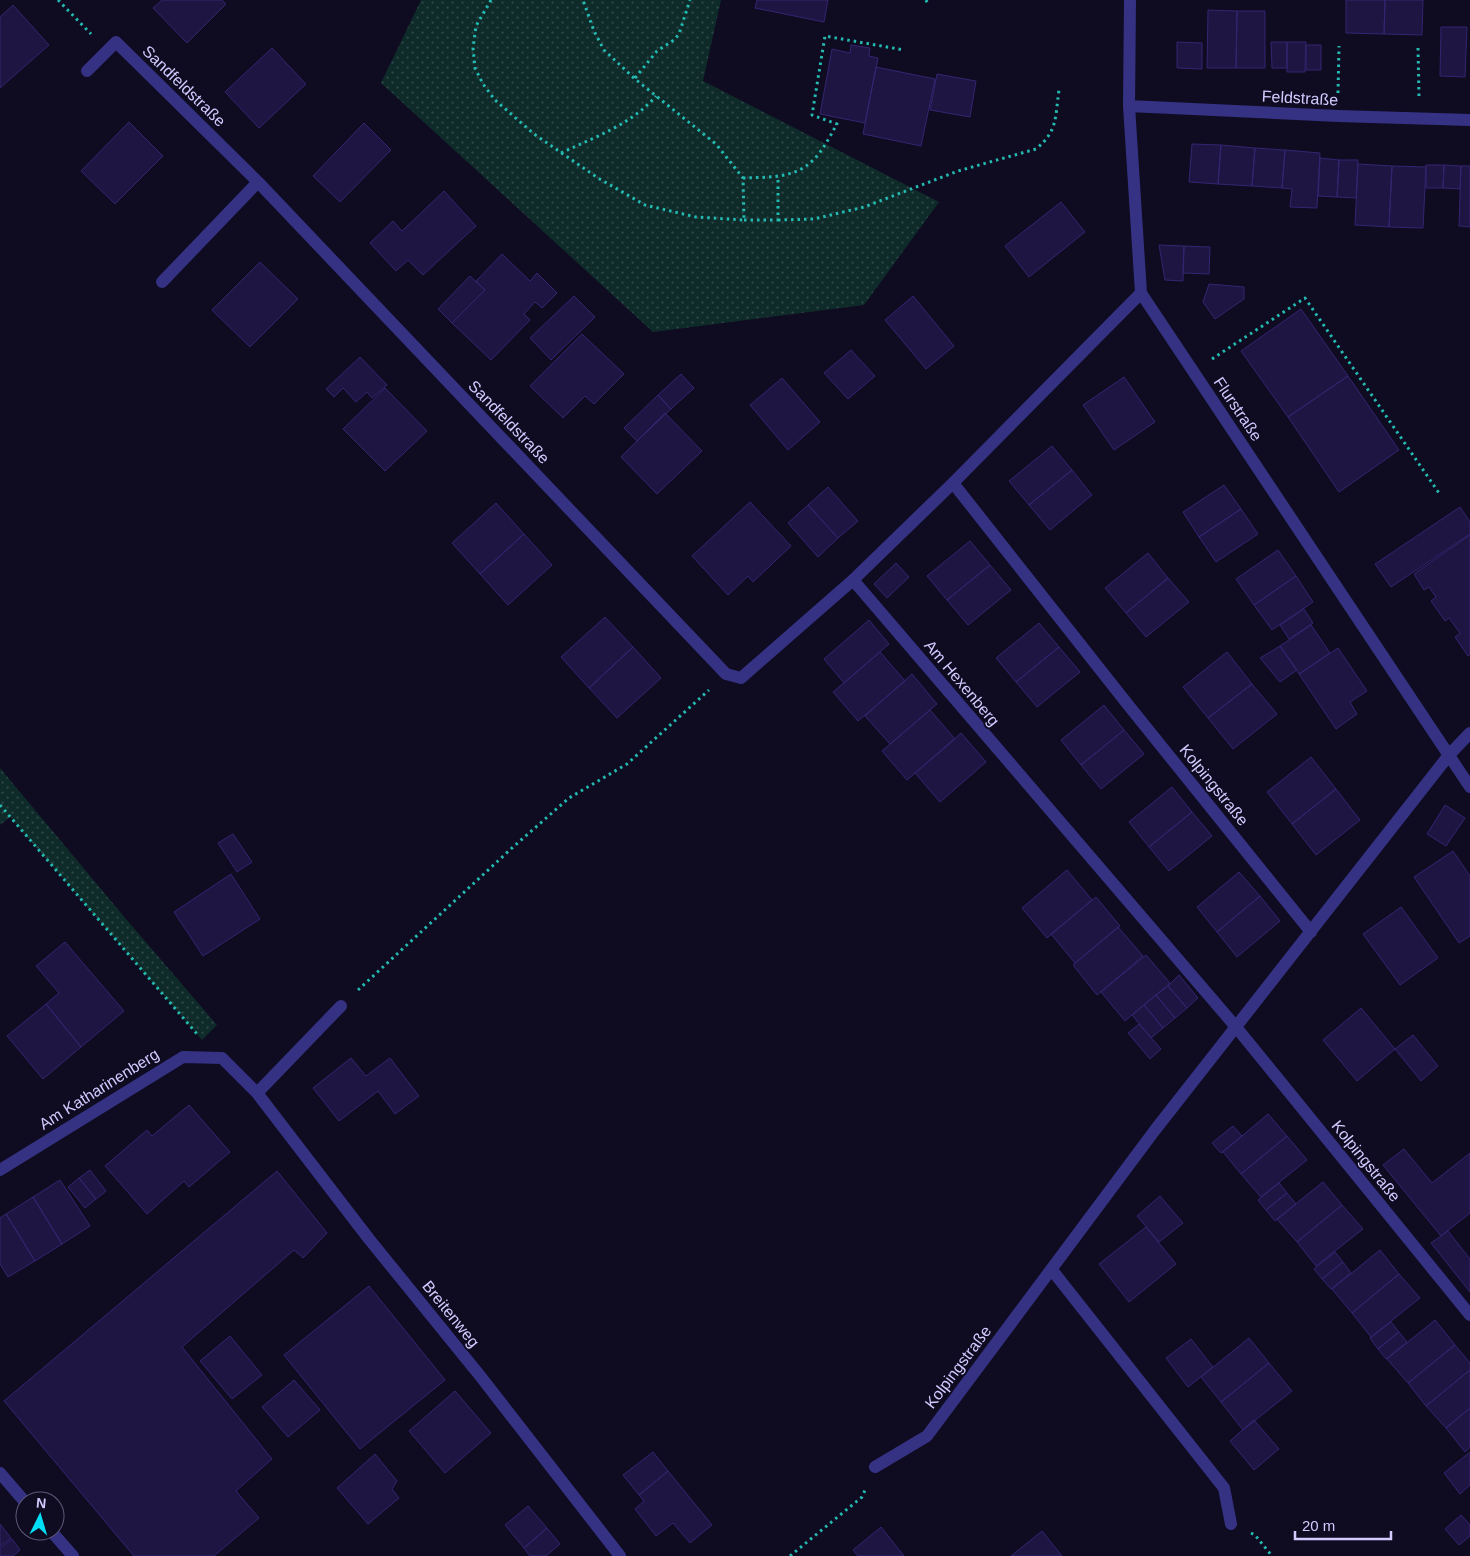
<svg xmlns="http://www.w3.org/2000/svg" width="1470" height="1556" font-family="Helvetica,sans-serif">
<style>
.grass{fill:url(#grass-dots)}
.building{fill:#1f1543;stroke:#342571}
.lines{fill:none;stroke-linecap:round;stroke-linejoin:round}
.path{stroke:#23bbb1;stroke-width:3;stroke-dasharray:2.5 4;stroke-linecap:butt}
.minor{stroke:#353284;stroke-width:12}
.labels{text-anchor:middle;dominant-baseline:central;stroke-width:4;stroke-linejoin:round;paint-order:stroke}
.street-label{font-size:16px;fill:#d1cbff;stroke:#0f0b21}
</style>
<defs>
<pattern id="grass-dots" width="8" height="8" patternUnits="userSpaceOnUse" patternTransform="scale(1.25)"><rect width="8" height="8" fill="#0e2b2a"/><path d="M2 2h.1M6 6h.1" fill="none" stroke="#30484a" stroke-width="1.8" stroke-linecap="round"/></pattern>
</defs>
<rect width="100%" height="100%" fill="#0f0b21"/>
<path class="grass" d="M421 0H721L703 81 939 202 864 305 653 332 381 83Z
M0 768 126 919 217 1025 202 1040 10 817 0 825Z"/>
<path class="building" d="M162 0H222L226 4 187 43 153 8Z
M757 0H828L824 22 755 8Z
M1346 0H1385L1384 34 1346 33Z
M1385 0H1423L1422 35 1384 34Z
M13 5 49 45 0 88V17Z
M1208 10 1237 11 1236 68H1207Z
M1237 11H1265V68H1236Z
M1441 27H1467L1465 77 1440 76Z
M1177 42 1202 43V69L1177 68Z
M1271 42H1287V68H1272Z
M1287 42H1306L1305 72H1287Z
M851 45 870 48 869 56 878 58 865 123 820 114 832 49 850 53Z
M1306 45H1321V70H1306Z
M272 48 306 84 259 128 225 92Z
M876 67 935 79 921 146 863 134Z
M937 74 976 81 970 117 930 110Z
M129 122 163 156 115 204 81 171Z
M364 123 391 150 340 202 313 176Z
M1192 144 1221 145 1218 184 1189 182Z
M1221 145 1255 148 1252 186 1218 184Z
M1255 148 1285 150 1282 188 1252 186Z
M1285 150 1320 153 1317 208 1290 207 1292 189 1282 188Z
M1320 158 1339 160 1337 197 1318 196Z
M1339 160H1358L1356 198 1337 197Z
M1358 164 1392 166 1389 227 1355 225Z
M1426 165H1444L1443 188H1426Z
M1444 165 1461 166 1460 189 1443 188Z
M1392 166 1426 167 1423 228 1389 227Z
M1461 166H1470V227L1459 226Z
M444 191 476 226 423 275 408 260 396 271 370 243 393 221 402 231Z
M1061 202 1085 232 1029 277 1005 246Z
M1159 245 1184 246 1183 281 1165 280Z
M1184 246 1210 247 1209 274 1183 273Z
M502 254 530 281 537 273 557 293 542 308 535 302 524 314 530 320 491 360 452 323 485 290 476 281Z
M260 262 298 299 250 347 212 310Z
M470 276 485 290 452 323 438 309Z
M1209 284 1244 287V299L1215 319 1203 302Z
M574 296 595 317 551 360 530 338Z
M913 296 954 346 926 369 885 320Z
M1301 309 1348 376 1288 417 1241 351Z
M582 334 624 374 594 404 585 396 563 418 530 386Z
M851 350 875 376 848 399 824 373Z
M360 357 387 385 372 398 367 392 356 402 343 388 334 397 326 389Z
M681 374 694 388 671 409 658 395Z
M1348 376 1399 450 1339 492 1288 417Z
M1124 377 1155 422 1114 450 1083 405Z
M782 378 820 422 788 450 750 405Z
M385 388 427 431 385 471 343 429Z
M658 395 671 409 637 441 624 428Z
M665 413 702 451 657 494 621 457Z
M1052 446 1072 470 1029 505 1009 481Z
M1072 470 1092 495 1050 530 1029 505Z
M1224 485 1241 509 1199 537 1183 512Z
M828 487 858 521 838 538 808 505Z
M750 502 791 546 753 582 748 576 728 595 692 556Z
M496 503 524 534 480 574 452 543Z
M808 505 838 538 818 557 788 523Z
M1460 507 1470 522V534L1391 587 1375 564Z
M1241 509 1258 534 1216 562 1199 537Z
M524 534 552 565 508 605 480 574Z
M1470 535V654L1468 656 1455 637 1460 633 1449 618 1445 621 1431 601 1436 597 1429 587 1424 590 1414 574Z
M970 541 990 565 947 600 927 576Z
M1278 550 1296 576 1254 605 1236 579Z
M1148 553 1168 578 1126 613 1105 588Z
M896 563 909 577 887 598 874 584Z
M990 565 1011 590 968 625 947 600Z
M1296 576 1313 602 1272 630 1254 605Z
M1168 578 1189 602 1146 637 1126 613Z
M1304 609 1313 623 1289 639 1280 625Z
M605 617 633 647 589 688 561 657Z
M869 620 889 644 844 683 824 659Z
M1039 623 1059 647 1016 682 996 658Z
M1311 625 1330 653 1299 674 1280 646Z
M1280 646 1297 670 1280 682 1260 658Z
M633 647 661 678 617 718 589 688Z
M1059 647 1080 672 1037 707 1016 682Z
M1338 648 1367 691 1350 702 1357 714 1336 729 1299 674Z
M880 652 905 681 858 721 833 692Z
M1227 652 1252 684 1208 718 1183 687Z
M912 674 937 704 890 744 865 716Z
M1252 684 1277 714 1233 749 1208 718Z
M1104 705 1124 730 1081 765 1061 740Z
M930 710 955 739 907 780 882 751Z
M1124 730 1144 754 1101 789 1081 765Z
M961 733 986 762 940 802 915 773Z
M1311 757 1336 789 1292 824 1267 792Z
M1172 787 1192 812 1149 847 1129 822Z
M1336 789 1360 820 1316 855 1292 824Z
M1445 805 1465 818 1446 846 1427 834Z
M1192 812 1212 836 1169 871 1149 847Z
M233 834 252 862 237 872 218 843Z
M1453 851 1470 876V936L1459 943 1414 877Z
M1067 870 1092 900 1047 938 1022 908Z
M1239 872 1260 896 1217 932 1197 907Z
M231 874 260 919 203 956 174 912Z
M1260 896 1280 921 1237 957 1217 932Z
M1096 897 1120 926 1075 963 1051 934Z
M1401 907 1438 958 1400 985 1363 934Z
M1118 927 1143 956 1097 995 1073 965Z
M65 942 124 1011 81 1047 46 1004 59 993 36 966Z
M1146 955 1170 983 1125 1021 1101 992Z
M1179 975 1198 998 1187 1008 1168 986Z
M1168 986 1187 1008 1175 1018 1156 995Z
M1156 995 1175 1018 1163 1028 1144 1005Z
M46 1004 81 1047 43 1079 7 1036Z
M1144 1005 1163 1028 1151 1038 1132 1015Z
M1361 1008 1395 1049 1357 1081 1323 1040Z
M1139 1024 1161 1049 1150 1059 1128 1033Z
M1413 1035 1438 1066 1421 1081 1395 1049Z
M351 1058 366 1076 390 1058 419 1096 395 1114 378 1091 339 1121 313 1088Z
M189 1105 230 1152 189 1187 184 1181 147 1214 105 1166 147 1130 152 1136Z
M1268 1114 1287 1136 1241 1174 1223 1152Z
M1233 1126 1242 1136 1221 1153 1212 1143Z
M1287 1136 1307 1160 1261 1197 1241 1174Z
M1404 1149 1432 1183 1470 1153V1213L1441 1236 1383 1165Z
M90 1170 106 1191 96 1199 79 1178Z
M277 1171 327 1233 303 1258 294 1250 182 1347 272 1459 236 1491 259 1518 214 1556H134L4 1401Z
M79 1178 96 1199 85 1208 68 1187Z
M60 1180 90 1226 62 1244 33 1197Z
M1323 1182 1342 1205 1297 1242 1277 1219Z
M1279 1183 1287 1193 1266 1210 1258 1200Z
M1287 1193 1296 1204 1275 1221 1266 1210Z
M1160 1196 1183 1223 1159 1242 1137 1216Z
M33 1197 62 1244 35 1261 6 1214Z
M1342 1205 1363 1229 1316 1266 1297 1242Z
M6 1214 35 1261 8 1277 0 1264V1218Z
M1146 1227 1176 1264 1129 1302 1099 1264Z
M1448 1231 1470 1259V1292L1431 1243Z
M1380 1250 1399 1274 1352 1313 1332 1289Z
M1335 1252 1343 1262 1322 1279 1314 1269Z
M1343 1262 1351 1273 1331 1289 1322 1279Z
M1399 1274 1420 1298 1371 1337 1352 1313Z
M369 1286 445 1380 360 1449 284 1355Z
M1435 1320 1455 1345 1408 1383 1387 1359Z
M1391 1322 1399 1332 1378 1349 1370 1338Z
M1399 1332 1407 1342 1386 1359 1378 1349Z
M230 1336 262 1375 232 1399 200 1361Z
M1249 1338 1269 1363 1221 1402 1201 1377Z
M1191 1339 1213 1367 1188 1387 1166 1358Z
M1455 1345 1470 1363V1370L1426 1406 1408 1383Z
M1269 1363 1292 1391 1243 1430 1221 1402Z
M1470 1370V1408L1446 1428 1426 1406Z
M294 1380 320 1410 288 1437 262 1407Z
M455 1391 491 1433 445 1473 409 1431Z
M1470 1408V1447L1465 1452 1446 1428Z
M1254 1420 1279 1449 1254 1470 1230 1441Z
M653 1452 668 1471 639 1495 623 1475Z
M1470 1452V1485L1460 1494 1444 1473Z
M375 1454 397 1481 392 1489 399 1498 368 1524 337 1488Z
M668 1471 712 1525 690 1543 673 1523 656 1536 635 1509 644 1501 639 1495Z
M528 1506 547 1528 524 1548 505 1525Z
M1461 1515 1470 1525V1536L1459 1545 1445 1529Z
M0 1524 11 1538 0 1546Z
M881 1527 904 1556H858L853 1550Z
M547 1528 560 1544 546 1556H530L524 1548Z
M1042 1531 1062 1556H1011Z
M12 1539 20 1550 13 1556H0V1548Z"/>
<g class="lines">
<path class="path" d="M58 0 91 34
M491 0 476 26 473 48 475 68 483 84 495 100 534 134 598 178 645 205 696 217 744 220 743 178 716 144 635 79 604 50 594 31 583 0
M926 0 928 4
M1418 48 1419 97
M635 78 657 51 674 40 679 34 690 0
M1338 93 1339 46
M561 153C595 137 632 124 656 96
M743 178C767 177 795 179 813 160 823 151 830 136 837 124L812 115 825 36 904 50
M744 220H778V176
M778 220 814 219 864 207 958 171 1036 149C1058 131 1055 117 1059 90
M1212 359 1305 298 1439 493
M0 805 197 1034
M358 990 512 848 569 798 627 764 709 690
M1251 1533 1255 1535 1272 1556
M790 1556 862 1497 866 1488"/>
<path class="minor" d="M1130 0 1129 106 1141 293 1470 787
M87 71 116 42 258 182 726 674 741 678 853 580 953 483 1141 293
M1129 106 1338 116 1470 120
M162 282 258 182
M953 483 1129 706 1311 932
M853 580 1236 1027 1470 1315
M257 1093 341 1006
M0 1170 183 1057 222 1058 257 1093 369 1239 481 1377 620 1556
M1052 1270 1224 1488 1231 1524
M875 1467 927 1436 1155 1130 1449 755 1470 733
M0 1473 25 1502
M51 1531 73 1556"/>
</g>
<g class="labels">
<g class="street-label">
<text transform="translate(184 86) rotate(44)">Sandfeldstraße</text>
<text transform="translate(1300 98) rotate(3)">Feldstraße</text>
<text transform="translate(1238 409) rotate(56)">Flurstraße</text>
<text transform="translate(509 422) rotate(46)">Sandfeldstraße</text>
<text transform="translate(962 683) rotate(50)">Am Hexenberg</text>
<text transform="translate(1214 785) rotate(51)">Kolpingstraße</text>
<text transform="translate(99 1089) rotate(-32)">Am Katharinenberg</text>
<text transform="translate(1366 1161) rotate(51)">Kolpingstraße</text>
<text transform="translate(451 1314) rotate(51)">Breitenweg</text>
<text transform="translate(958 1367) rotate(-53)">Kolpingstraße</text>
</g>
</g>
<g transform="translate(40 1516) rotate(5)"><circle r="24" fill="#0f0b21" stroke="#5d587a"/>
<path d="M0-4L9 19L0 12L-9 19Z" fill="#00def6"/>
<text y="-8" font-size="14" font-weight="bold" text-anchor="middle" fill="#d1cbff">N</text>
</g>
<path d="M1295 1531v8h96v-8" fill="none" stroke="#d1cbff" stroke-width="2.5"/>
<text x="1302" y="1531" font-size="15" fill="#d1cbff" stroke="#0f0b21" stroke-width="4" paint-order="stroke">20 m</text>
</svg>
